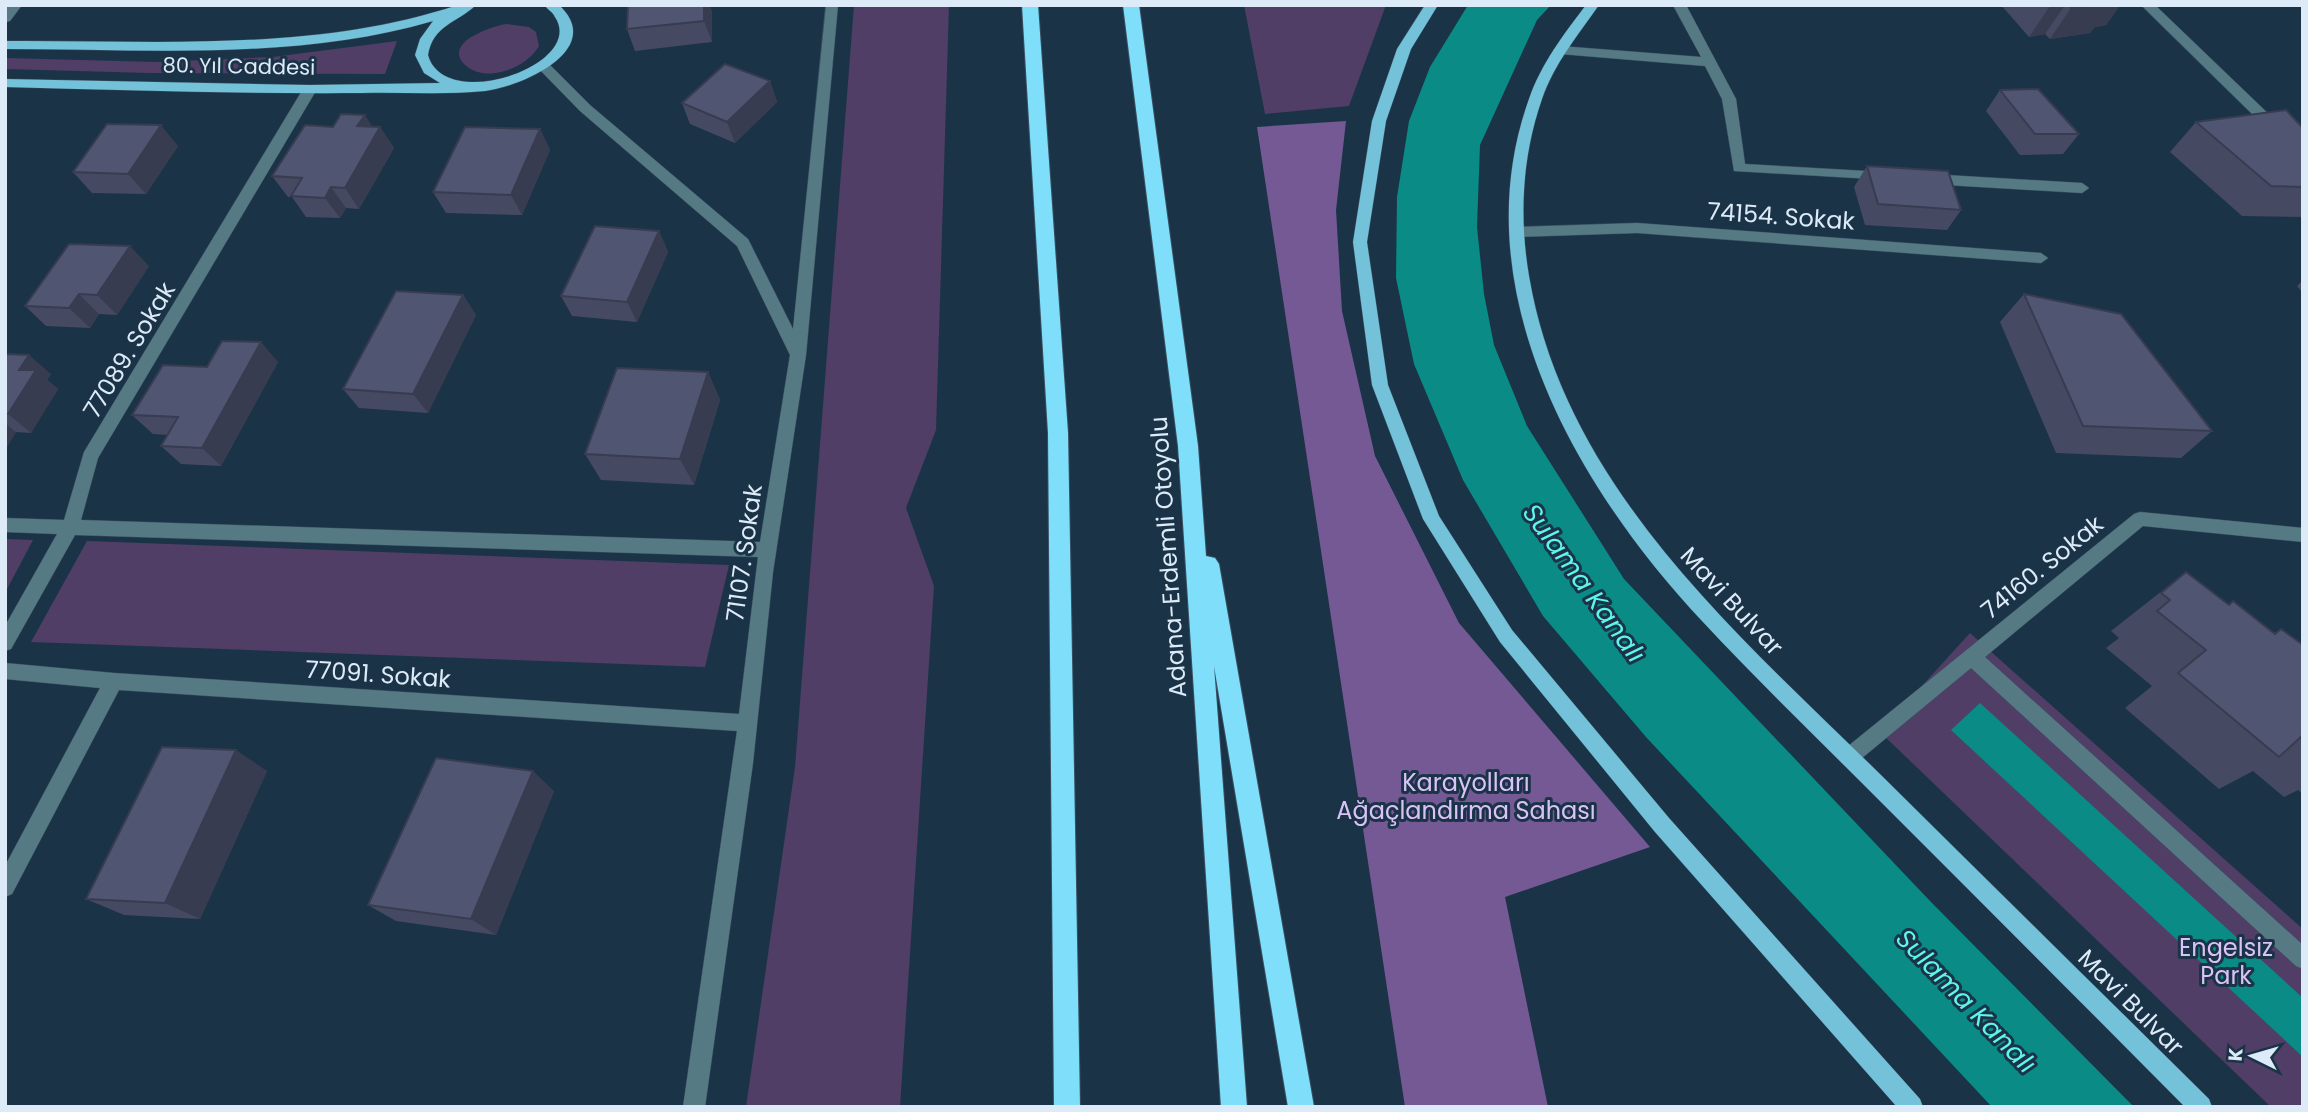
<svg xmlns="http://www.w3.org/2000/svg" width="2308" height="1112" font-family="Poppins,sans-serif">
<style>
.green{fill:#503e66}
.forest{fill:#755995}
.water{fill:#0a8b85}
.lines{fill:none;stroke-linecap:round;stroke-linejoin:round}
.minor-casing{stroke:#3a5063;stroke-width:1}
.major-casing{stroke:#3a5063;stroke-width:1}
.highway-casing{stroke:#3a5063;stroke-width:2}
.minor{fill:#567a84;fill-rule:evenodd}
.major{fill:#74c2d9;fill-rule:evenodd}
.highway{fill:#7fdffa;fill-rule:evenodd}
.wall{fill:#454a62}
.shaded-wall{fill:#383c50}
.building{fill:#505672;stroke:#383c50;stroke-width:2}
.labels{text-anchor:middle;dominant-baseline:central;stroke-width:6;stroke-linejoin:round;paint-order:stroke}
.far-street-label{font-size:21px;fill:#ddebf8;stroke:#1b3347}
.street-label{font-size:24px;fill:#ddebf8;stroke:#1b3347}
.park-label{font-size:24px;fill:#d9c2f7;stroke:#1b3347}
.water-label{font-size:26px;font-style:italic;fill:#5ef5ec;stroke:#1b3347}
</style>
<rect width="100%" height="100%" fill="#1b3347"/>
<path class="green" d="M854 5H949L936 430 906 508 934 586 900 1107H746L795 767Z
M1244 5H1386L1349 106 1265 114Z
M506 24 529 27 536 32 539 46C527 68 485 85 464 64 443 42 493 26 506 24Z
M397 41 385 74 150 73 5 69V58L157 62 273 57Z
M5 539 33 540 5 593Z
M87 541 729 565 705 667 31 642Z
M1970 633 2303 929V1107H2271L1880 732Z"/>
<path class="forest" d="M1346 121 1336 210 1342 311 1375 456 1459 623 1650 847 1505 897 1548 1107H1405L1257 127Z"/>
<path class="water" d="M1468 5H1551L1537 20 1480 145 1477 227 1484 294 1494 345 1527 426 1624 579 1931 902 2134 1107H1992L1646 737 1543 616 1463 480 1414 364 1396 278 1397 197 1409 121 1430 67Z
M1980 703 2303 998V1057L1951 730Z"/>
<g class="lines">
<defs>
<path id="minor" d="M9 5H22L10 21 5 22V10Z
M826 5H838L806 355 773 572 753 763 705 1107H683L737 731 119 690 12 894 5 897V866L100 688 5 679V663L114 673 739 714 758 557 75 535 11 649 5 651V626L57 534 5 532V518L64 520 84 452 303 89 310 85 317 89 98 458 81 520 760 542 790 355 737 246 580 111 536 66 538 63H548L590 105 748 239 793 329Z
M1673 5H1686L1736 99 1745 164 1884 172 1889 174V180L1734 171 1722 99 1705 66 1560 54 1553 50 1560 46 1701 57Z
M2141 5H2155L2303 147V161L2298 159Z
M1929 174 2082 183 2089 188 2082 193 1929 184 1922 179Z
M1637 223 2041 253 2048 258 2041 263 1637 233 1516 237 1509 232 1516 227Z
M2140 512 2303 528V542L2143 526 1985 657 2303 945V969L2296 966 1971 668 1856 763 1849 766 1842 763 1839 757 1842 751 2134 514Z"/>
<path id="major" d="M458 5H476C457 23 433 25 428 55 444 114 587 65 555 17 553 12 547 9 544 5H559C607 50 520 87 485 91 445 95 403 92 362 93 243 94 124 90 5 87V79L310 85 440 83 424 73 415 55 420 39 433 21C296 61 148 49 5 49V41C156 40 313 53 458 5Z
M1425 5H1438L1411 49 1386 121 1367 242 1388 385 1439 516 1512 630 1669 818 1920 1099 1923 1107H1897L1655 832 1500 642 1423 519 1372 385 1353 242 1372 121 1397 49Z
M1586 5H1599C1578 35 1554 64 1542 99 1522 156 1519 217 1529 276 1565 489 1739 635 1885 779 1993 886 2101 992 2209 1099L2212 1107H2185C2081 1002 1977 898 1873 794 1816 737 1758 681 1703 622 1576 487 1461 288 1529 99 1541 64 1564 34 1586 5Z"/>
<path id="highway" d="M1022 5H1038L1068 433 1080 1107H1054L1048 433Z
M1123 5H1139L1198 446 1206 556 1215 558 1219 564 1314 1107H1288L1214 666 1247 1107H1221L1178 446Z"/>
</defs>
<use href="#minor" class="minor-casing"/>
<use href="#major" class="major-casing"/>
<use href="#highway" class="highway-casing"/>
<use href="#minor" class="minor"/>
<use href="#major" class="major"/>
<use href="#highway" class="highway"/>
</g>
<path class="wall" d="M628 5H709L712 12V42L635 51 627 29Z
M2001 5H2120L2106 25 2095 27 2090 33 2050 39 2045 34 2029 37Z
M770 81 777 102 735 143 690 124 682 103Z
M2000 90 2079 134 2063 154 2020 155 1986 111Z
M2196 122 2303 128V217L2242 216 2170 152Z
M333 127H380L394 148 359 209 346 208 340 218 306 217 292 197H288L272 176Z
M540 129 550 150 522 215 446 213 433 192Z
M178 146 146 194 92 193 73 172Z
M1867 166 1961 210 1947 230 1865 225 1854 187Z
M659 231 668 252 637 322 572 316 561 296Z
M149 266 117 315 99 314 90 328 46 326 25 306Z
M2303 280V293L2297 286Z
M2024 294 2212 431 2181 458 2056 453 2000 322Z
M463 295 476 315 428 413 359 408 343 389Z
M5 354 51 374 47 380 58 389 31 433 16 432 5 450Z
M278 362 221 466 181 464 161 446 167 435 153 434 132 415 207 367Z
M708 372 720 400 694 485 601 480 585 454Z
M2186 572 2228 605 2233 601 2274 633 2281 629 2303 645V794L2298 790 2284 797 2253 771 2219 789 2125 708 2152 686 2106 648 2119 638 2111 631Z
M267 771 200 919 124 915 86 899Z
M554 791 496 935 396 921 368 905Z"/>
<path class="shaded-wall" d="M704 5H709L712 12V42L704 21Z
M2054 5H2065L2045 34 2029 37 2050 6Z
M2093 5H2120L2106 25 2095 27 2090 33 2050 39 2071 8Z
M770 81 777 102 735 143 727 122Z
M365 115 377 134 380 127 394 148 359 209 345 188 357 126Z
M161 125 178 146 146 194 128 174Z
M540 129 550 150 522 215 511 195Z
M331 187 346 208 340 218 325 198Z
M659 231 668 252 637 322 627 302Z
M130 246 149 266 117 315 97 295Z
M79 294 99 314 90 328 69 308Z
M463 295 476 315 428 413 413 394Z
M261 342 278 362 221 466 202 448Z
M29 355 51 374 47 380 58 389 31 433 8 414 19 370Z
M708 372 720 400 694 485 680 459Z
M5 423 16 432 5 450Z
M236 750 267 771 200 919 165 903Z
M533 771 554 791 496 935 471 919Z"/>
<path class="building" d="M628 5H704V21L627 29Z
M2068 5H2093L2071 8Z
M725 64 770 81 727 122 682 103Z
M2038 89 2079 134H2035L2000 90Z
M2286 110 2303 128V187L2271 186 2196 122Z
M341 114 365 115 357 126 380 127 345 188 331 187 325 198 291 196 302 178 272 176 305 125 333 127Z
M107 124 161 125 128 174 73 172Z
M465 127 540 129 511 195 433 192Z
M1867 166 1948 171 1961 210 1878 204Z
M595 226 659 231 627 302 561 296Z
M69 244 130 246 97 295 79 294 69 308 25 306Z
M396 291 463 295 413 394 343 389Z
M2024 294 2121 314 2212 431 2083 426Z
M222 341 261 342 202 448 161 446 178 417 132 415 163 365 207 367Z
M5 354 29 355 19 370H36L8 414H5Z
M617 368 708 372 680 459 585 454Z
M2186 572 2229 605 2233 601 2275 634 2281 629 2303 645V735L2279 757 2178 673 2206 650 2157 611 2170 600 2161 593Z
M162 747 236 750 165 903 86 899Z
M436 758 533 771 471 919 368 905Z"/>
<g class="labels">
<g class="far-street-label">
<text transform="translate(239 66) rotate(1)">80. Yıl Caddesi</text>
</g>
<g class="street-label">
<text transform="translate(1781 216) rotate(4)">74154. Sokak</text>
<text transform="translate(129 350) rotate(-59)">77089. Sokak</text>
<text transform="translate(744 553) rotate(-82)">71107. Sokak</text>
<text transform="translate(1168 557) rotate(-94)">Adana-Erdemli Otoyolu</text>
<text transform="translate(2042 567) rotate(-39)">74160. Sokak</text>
<text transform="translate(1732 601) rotate(47)">Mavi Bulvar</text>
<text transform="translate(378 674) rotate(4)">77091. Sokak</text>
<text transform="translate(2131 1002) rotate(45)">Mavi Bulvar</text>
</g>
<g class="park-label">
<text x="1466" y="782">Karayolları<tspan x="1466" dy="28">Ağaçlandırma Sahası</tspan></text>
<text x="2226" y="947">Engelsiz<tspan x="2226" dy="28">Park</tspan></text>
</g>
<g class="water-label">
<text transform="translate(1584 583) rotate(54)">Sulama Kanalı</text>
<text transform="translate(1966 1001) rotate(46)">Sulama Kanalı</text>
</g>
</g>
<rect width="2308" height="1112" fill="none" stroke="#ddebf8" stroke-width="14"/>
<g transform="translate(2252 1056) rotate(275)" stroke="#1b3347" stroke-width="5" paint-order="stroke">
<path d="M0-5L12 26L0 18L-12 26Z" fill="#ddebf8"/>
<text y="-10" font-size="19" font-weight="bold" text-anchor="middle" fill="#ddebf8">K</text>
</g>
</svg>
